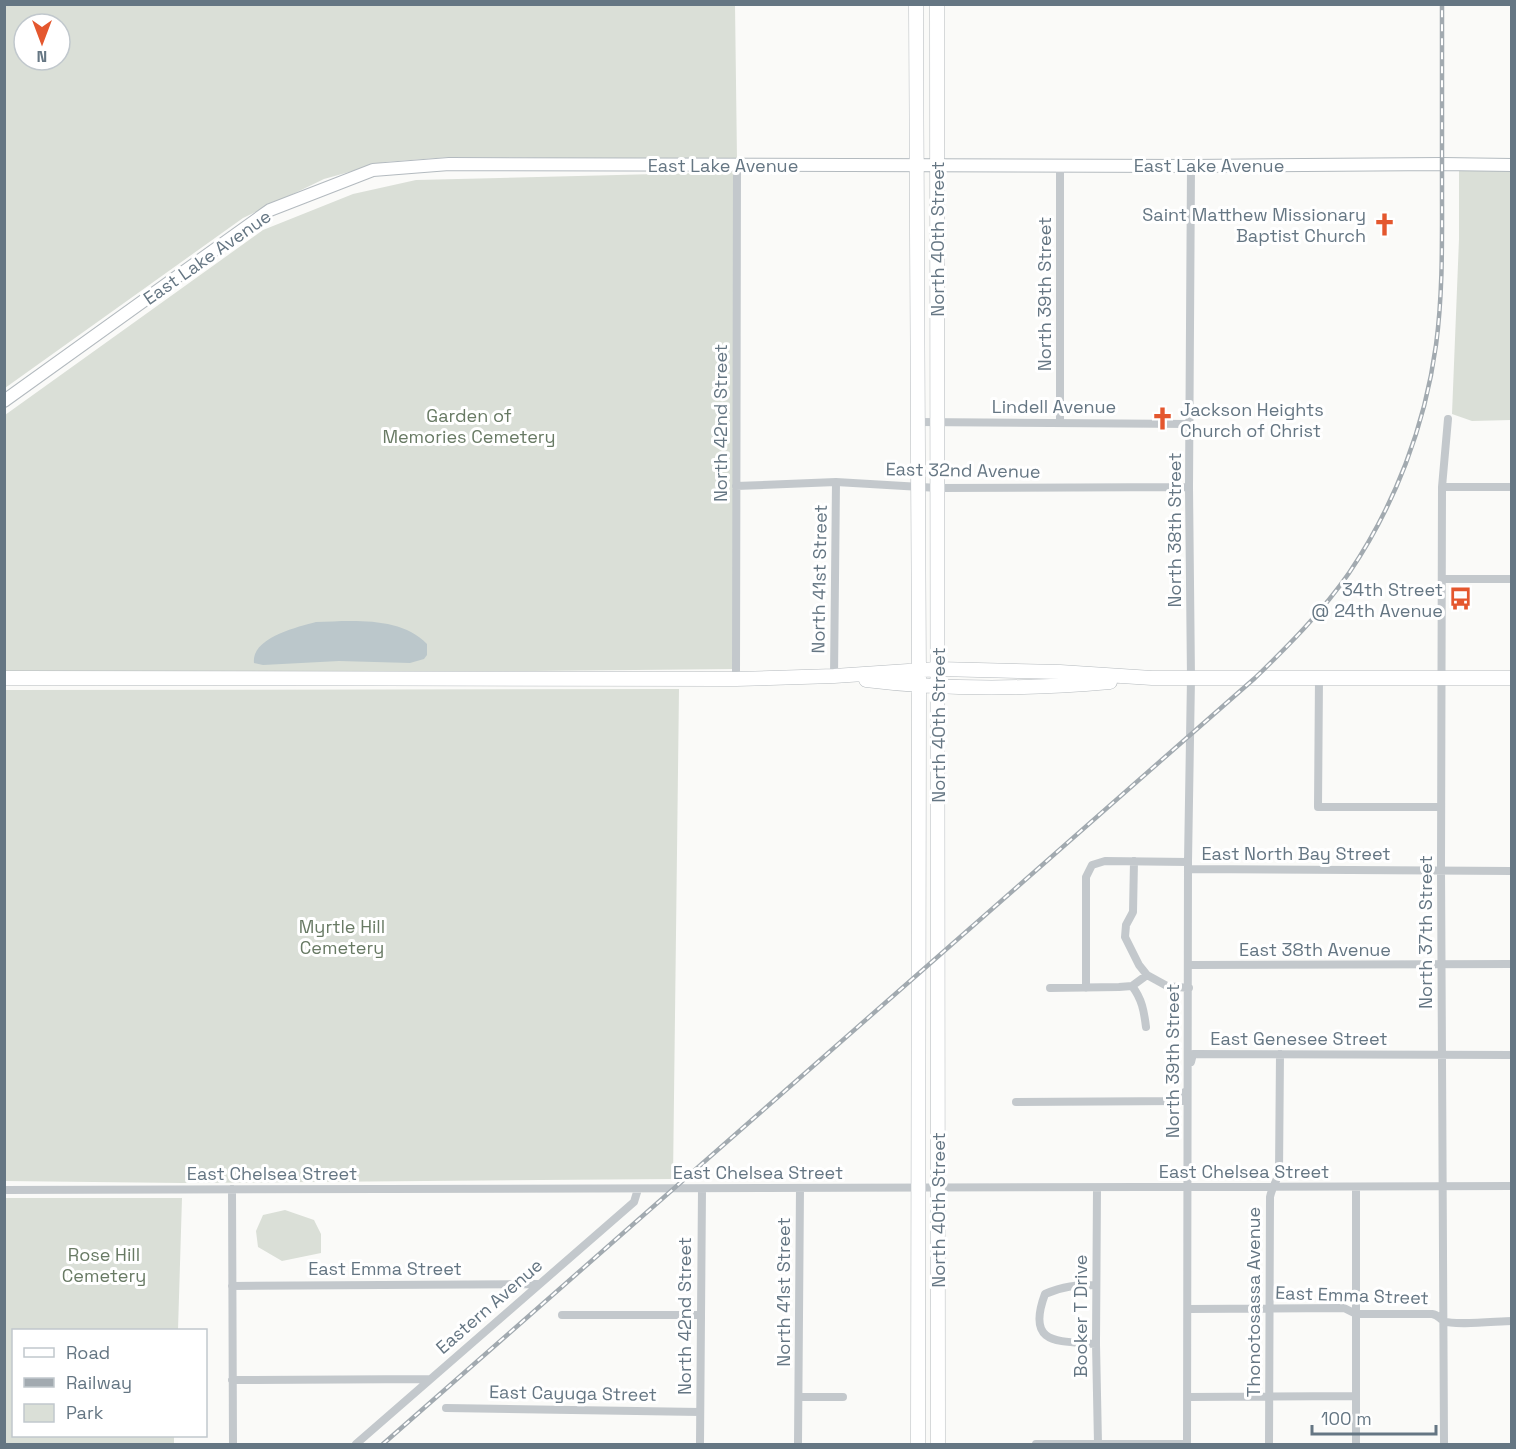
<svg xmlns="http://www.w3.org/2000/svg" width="1516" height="1449" font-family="'Space Grotesk',sans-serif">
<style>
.green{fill:#dadfd7;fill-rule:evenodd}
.water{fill:#bbc7cb}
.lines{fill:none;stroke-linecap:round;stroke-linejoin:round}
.secondary-casing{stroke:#b3babf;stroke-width:14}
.primary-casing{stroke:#b5babe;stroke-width:15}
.street{stroke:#c3c8cc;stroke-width:8}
.secondary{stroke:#fff;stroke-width:12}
.primary{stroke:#fff;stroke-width:14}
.rail-casing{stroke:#a2aab0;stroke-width:4.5}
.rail{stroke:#fff;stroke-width:2;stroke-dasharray:7;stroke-linecap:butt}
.labels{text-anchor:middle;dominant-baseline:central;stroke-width:6;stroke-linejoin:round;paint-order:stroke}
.street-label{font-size:18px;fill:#657683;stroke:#fff}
.poi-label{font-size:18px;fill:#657683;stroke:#fff;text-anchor:end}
.park-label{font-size:18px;fill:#687a64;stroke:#fff}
</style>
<rect width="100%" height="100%" fill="#fafaf8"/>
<path class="green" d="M5 5H735L737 160 450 157 385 162 324 179 243 218 5 388ZM24 24H60V60H24Z
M1459 169 1511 170V420L1472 421 1452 414 1459 239Z
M737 172 736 669 349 673H5V415L263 230 353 194 416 180Z
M679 689 673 1179 182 1183 5 1181V690Z
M5 1198H182L178 1330H14V1436H174V1444H5Z
M285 1210 314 1220 321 1234V1253L282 1261 258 1247 256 1231 263 1215Z"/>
<path class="water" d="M316 622C351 621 401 616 427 644V655L424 659 410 663 339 661 263 665 254 663C251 638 297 627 316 622Z"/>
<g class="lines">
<defs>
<path id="secondary" d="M4 401 270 210 373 170 449 164 1191 166 1442 164 1512 165"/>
<path id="primary" d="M916 4 919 684 918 1444
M937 4 938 1444
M4 678 736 679 834 676 938 669 1060 672 1152 678H1512
M866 680C946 690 1030 689 1110 682"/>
</defs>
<use href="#secondary" class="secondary-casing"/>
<use href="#primary" class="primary-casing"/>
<path class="street" d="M1060 165V422
M918 422 1190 424
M736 486 836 482 938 488 1189 487
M1442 487H1512
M1442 579H1512
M834 676 836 482
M1319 678 1318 807H1441
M736 679 737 166
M1134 861 1133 912 1126 925 1125 937 1139 965 1147 975 1167 986 1189 988
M1189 869 1512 871
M1190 965 1512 964
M1132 986C1142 999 1144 1011 1146 1027
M1050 988 1119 987 1132 986 1147 975
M1086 988V877L1092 865 1105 861 1188 862
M1191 1062 1193 1054 1512 1055
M1016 1102 1183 1101 1185 1092
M1097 1188 1096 1344 1098 1444
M232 1189 233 1444
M4 1190 1512 1186
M1096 1285C1077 1285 1063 1286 1045 1294 1026 1345 1057 1341 1096 1344
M232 1286 538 1284
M1188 1309 1344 1308 1356 1314H1432C1439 1315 1439 1319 1444 1321 1454 1326 1499 1321 1512 1321
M562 1315H701
M232 1380 430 1379
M799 1397H843
M1188 1397 1356 1396
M446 1408 700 1412
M356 1444 634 1202 638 1189
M700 1444 702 1189
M798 1444 800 1188
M1036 1444H1183
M1187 1444 1188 862 1191 678 1189 487 1191 166
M1269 1444 1270 1197C1272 1187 1277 1181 1279 1172L1280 1054
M1356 1444V1187
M1444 1444 1441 869 1442 487 1448 419"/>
<use href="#secondary" class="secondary"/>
<use href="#primary" class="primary"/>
<defs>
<path id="rail" d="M383 1444 1255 678C1289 645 1322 612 1349 573 1395 505 1425 426 1436 345 1443 293 1442 239 1442 186 1442 126 1442 65 1442 4"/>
</defs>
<use href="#rail" class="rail-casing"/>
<use href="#rail" class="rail"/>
</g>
<defs>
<symbol id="church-bare" viewBox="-9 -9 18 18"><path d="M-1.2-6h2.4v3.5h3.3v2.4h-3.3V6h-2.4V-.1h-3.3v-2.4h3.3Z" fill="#e4572e" stroke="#fff" stroke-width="2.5" paint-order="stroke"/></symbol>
<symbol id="bus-bare" viewBox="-9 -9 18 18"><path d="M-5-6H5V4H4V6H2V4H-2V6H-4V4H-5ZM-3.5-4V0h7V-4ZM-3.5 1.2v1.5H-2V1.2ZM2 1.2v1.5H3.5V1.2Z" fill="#e4572e" stroke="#fff" stroke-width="2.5" paint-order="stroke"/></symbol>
</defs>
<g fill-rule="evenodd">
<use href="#church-bare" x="1368" y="208" width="33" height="33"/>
<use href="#church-bare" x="1146" y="402" width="33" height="33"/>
<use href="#bus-bare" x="1444" y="582" width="33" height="33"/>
</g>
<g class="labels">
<g class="street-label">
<text x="723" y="165">East Lake Avenue</text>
<text x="1209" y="165">East Lake Avenue</text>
<text transform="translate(937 239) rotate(-90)">North 40th Street</text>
<text transform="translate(207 257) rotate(-35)">East Lake Avenue</text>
<text transform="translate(1044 294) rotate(-90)">North 39th Street</text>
<text x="1054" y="406">Lindell Avenue</text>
<text transform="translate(720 423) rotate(-90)">North 42nd Street</text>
<text transform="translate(963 470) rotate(1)">East 32nd Avenue</text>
<text transform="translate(1174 530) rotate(-90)">North 38th Street</text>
<text transform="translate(819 579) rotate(-89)">North 41st Street</text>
<text transform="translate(938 725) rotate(-90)">North 40th Street</text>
<text x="1296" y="853">East North Bay Street</text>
<text transform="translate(1425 932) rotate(-90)">North 37th Street</text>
<text x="1315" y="949">East 38th Avenue</text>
<text x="1299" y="1038">East Genesee Street</text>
<text transform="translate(1172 1061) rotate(-90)">North 39th Street</text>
<text x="1244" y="1171">East Chelsea Street</text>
<text x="758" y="1172">East Chelsea Street</text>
<text x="272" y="1173">East Chelsea Street</text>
<text transform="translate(938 1210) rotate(-90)">North 40th Street</text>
<text x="385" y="1268">East Emma Street</text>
<text transform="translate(783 1292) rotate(-90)">North 41st Street</text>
<text transform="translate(1352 1295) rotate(2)">East Emma Street</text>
<text transform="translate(1253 1302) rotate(-90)">Thonotosassa Avenue</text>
<text transform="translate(489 1306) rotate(-41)">Eastern Avenue</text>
<text transform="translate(684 1316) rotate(-90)">North 42nd Street</text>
<text transform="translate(1080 1316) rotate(-90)">Booker T Drive</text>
<text transform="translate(573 1393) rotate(1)">East Cayuga Street</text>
</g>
<g class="poi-label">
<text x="1366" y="214">Saint Matthew Missionary<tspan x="1366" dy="21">Baptist Church</tspan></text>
<text x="1180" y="409" text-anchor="start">Jackson Heights<tspan x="1180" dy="21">Church of Christ</tspan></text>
<text x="1443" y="589">34th Street<tspan x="1443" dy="21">@ 24th Avenue</tspan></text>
</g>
<g class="park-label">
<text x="469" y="415">Garden of<tspan x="469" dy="21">Memories Cemetery</tspan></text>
<text x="342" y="926">Myrtle Hill<tspan x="342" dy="21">Cemetery</tspan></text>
<text x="104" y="1254">Rose Hill<tspan x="104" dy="21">Cemetery</tspan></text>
</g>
</g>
<rect width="1516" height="1449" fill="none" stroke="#657683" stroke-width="12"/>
<rect x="12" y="1329" width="195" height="108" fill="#ffffff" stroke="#c1c8cd" stroke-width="1.5"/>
<rect x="24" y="1348" width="30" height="9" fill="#ffffff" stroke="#c1c8cd" stroke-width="1.5"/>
<text x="66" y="1359" font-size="18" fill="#657683">Road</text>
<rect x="24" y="1378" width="30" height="9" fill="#a2aab0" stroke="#c1c8cd" stroke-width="1.5"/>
<text x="66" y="1389" font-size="18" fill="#657683">Railway</text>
<rect x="24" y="1404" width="30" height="18" fill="#dadfd7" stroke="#c1c8cd" stroke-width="1.5"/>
<text x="66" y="1419" font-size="18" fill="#657683">Park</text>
<g transform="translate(42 42) rotate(180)"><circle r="28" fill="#ffffff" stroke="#c1c8cd" stroke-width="1.5"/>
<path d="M0-4.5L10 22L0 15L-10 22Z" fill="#e4572e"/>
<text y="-9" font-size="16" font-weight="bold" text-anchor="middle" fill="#657683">N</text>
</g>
<path d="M1312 1425v9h124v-9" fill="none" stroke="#657683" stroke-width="3"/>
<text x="1321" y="1425" font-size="18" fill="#657683" stroke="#ffffff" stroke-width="4.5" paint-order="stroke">100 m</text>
</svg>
